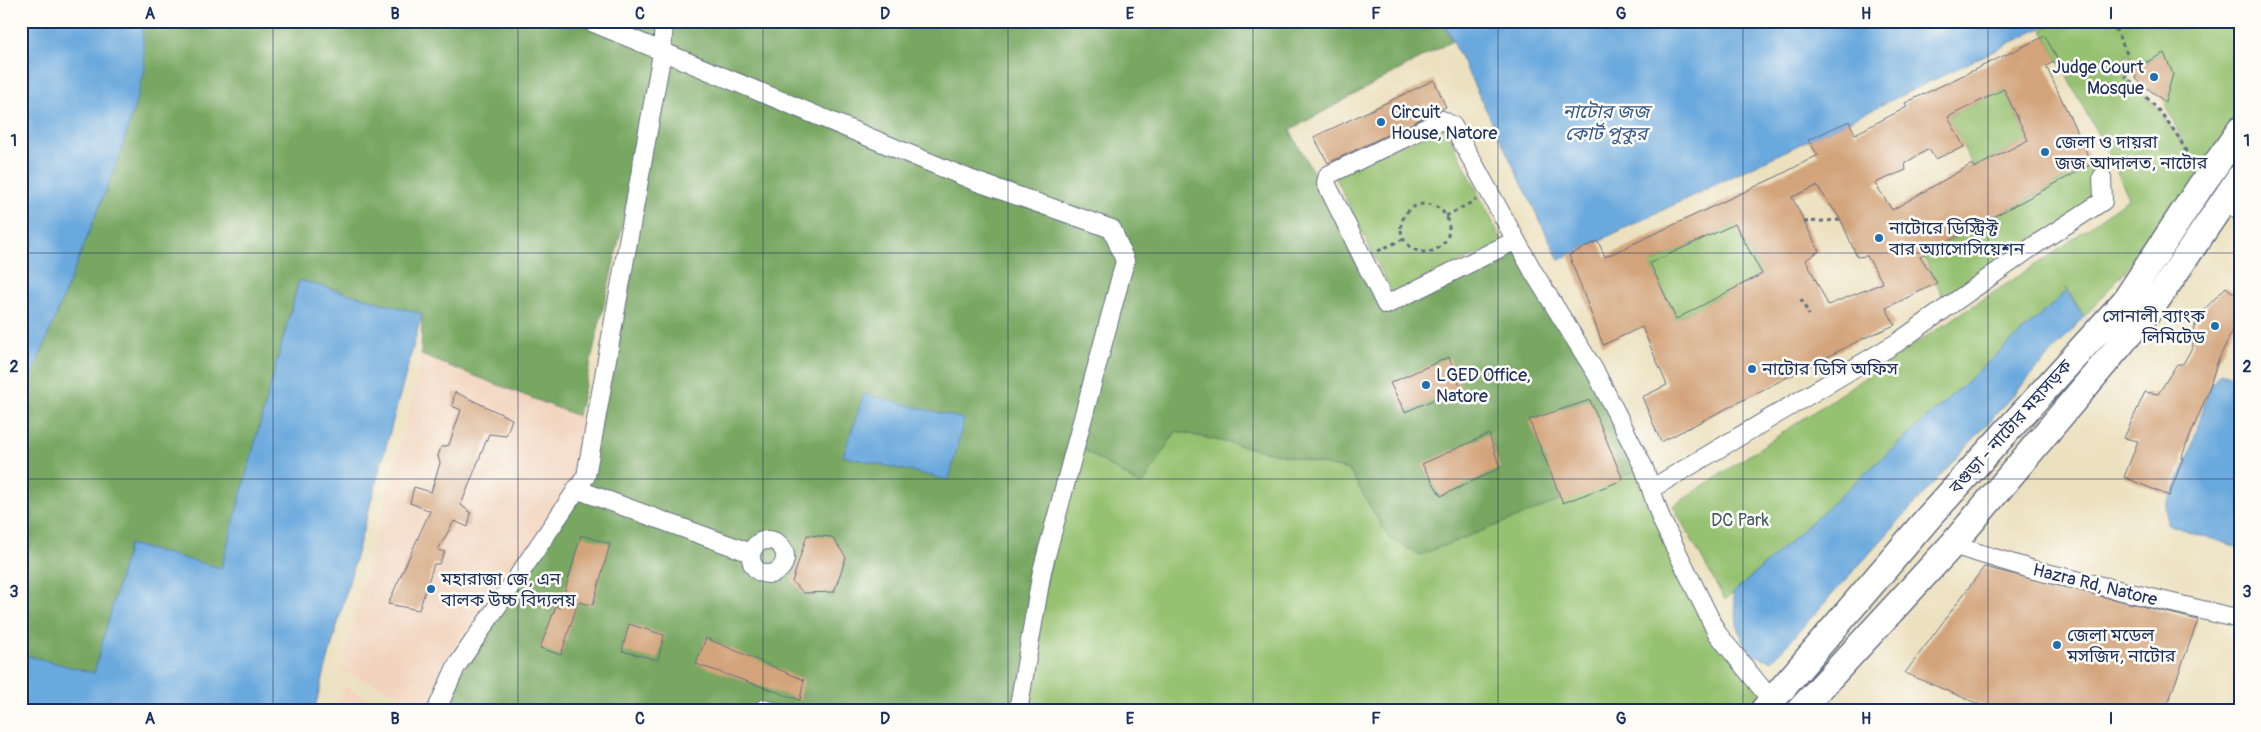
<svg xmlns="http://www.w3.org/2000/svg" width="2261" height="732" font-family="Pangolin,'Noto Sans Bengali',sans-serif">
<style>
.built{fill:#f2d4be}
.green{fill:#95c16f;stroke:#587866;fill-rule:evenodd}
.forest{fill:#78a762;stroke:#4a6b60}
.water{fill:#6ba9dd;stroke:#436c9e}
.building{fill:#d3a47c;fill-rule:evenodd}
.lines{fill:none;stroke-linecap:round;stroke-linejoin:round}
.minor-casing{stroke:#646d80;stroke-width:20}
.highway-casing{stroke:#646d80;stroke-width:29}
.path{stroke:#646d80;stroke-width:3;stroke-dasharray:4 4;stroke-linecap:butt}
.minor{stroke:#fff;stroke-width:18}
.highway{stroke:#fff;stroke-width:26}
.grid{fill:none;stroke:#1b2f5e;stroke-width:1;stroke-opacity:0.55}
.poi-dot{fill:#1f6fb2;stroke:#fdfcf7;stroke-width:2}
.labels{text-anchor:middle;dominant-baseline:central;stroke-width:5;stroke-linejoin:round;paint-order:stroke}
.poi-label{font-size:18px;fill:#1b2f5e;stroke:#fdfcf7;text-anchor:start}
.street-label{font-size:18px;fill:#1b2f5e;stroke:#fdfcf7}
.park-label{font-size:18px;fill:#405b63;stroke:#fdfcf7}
.water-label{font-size:19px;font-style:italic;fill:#375a8a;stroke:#fdfcf7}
.neatline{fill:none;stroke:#1b2f5e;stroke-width:2}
.grid-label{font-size:16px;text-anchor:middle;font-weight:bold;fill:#1b2f5e}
</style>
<rect width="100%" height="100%" fill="#fdfcf7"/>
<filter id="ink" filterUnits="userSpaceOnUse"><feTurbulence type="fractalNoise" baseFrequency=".02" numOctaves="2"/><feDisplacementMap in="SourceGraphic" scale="10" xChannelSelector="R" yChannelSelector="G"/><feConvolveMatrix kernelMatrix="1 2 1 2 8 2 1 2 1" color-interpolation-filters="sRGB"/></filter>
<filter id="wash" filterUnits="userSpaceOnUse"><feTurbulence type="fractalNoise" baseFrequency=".0096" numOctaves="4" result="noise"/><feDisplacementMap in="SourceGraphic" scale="20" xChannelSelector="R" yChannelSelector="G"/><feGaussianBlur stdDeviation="1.12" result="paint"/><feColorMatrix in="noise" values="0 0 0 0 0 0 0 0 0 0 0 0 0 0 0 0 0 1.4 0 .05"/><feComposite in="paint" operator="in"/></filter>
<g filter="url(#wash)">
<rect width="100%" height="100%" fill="#ece1bf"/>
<path class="built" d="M421 355 595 422 586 476 551 525 443 662 427 704 341 671 414 391Z
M345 687 393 711H334Z"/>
<path class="green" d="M2058 21H2240V130L2200 187 2084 317 2066 287 2067 291 1725 600 1673 506 1924 338 2048 257 2129 198 2109 155 2042 30ZM2164 53 2165 102 2184 146 2159 109 2126 77 2127 55 2147 62Z
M2004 89 2028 140 1974 168 1948 117Z
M1444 125 1503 243 1392 293 1334 174Z
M2092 164 2102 177 2103 201 1948 307 1923 255Z
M1735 224 1762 274 1676 319 1650 263Z
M1176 431 1349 470 1389 538 1644 468 1717 633 1772 701 1763 711H1018L1076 445Z"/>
<path class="forest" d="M140 21H1443L1452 41 1290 130 1386 305 1516 240 1644 468 1420 555 1389 538 1349 470 1176 431 1142 486 1076 445 1018 711H436L586 476 659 68 578 416 421 355 422 314 299 280 221 569 129 544 94 674 21 654V367L142 24Z"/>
<path class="water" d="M21 21H140L142 24 145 70 120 155 21 403Z
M1443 21H2056L1559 260Z
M299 280 422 314 314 711H21V654L94 673 129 544 221 568Z
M2067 291 2084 317 1772 661 1751 654 1738 630 1733 593Z
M2220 373 2240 379V548L2167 524 2166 506 2189 456 2209 389Z
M864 394 964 419 949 480 843 456Z"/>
<g id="blocks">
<path class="building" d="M2045 36 2058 60 2046 66 2092 164 1920 256 1937 283 1886 308 1895 325 1862 339 1661 442 1642 397 1667 385 1642 327 1603 345 1569 255 1598 241 1605 257 1780 175 1818 155 1808 140 1849 121 1855 134 1907 107 1905 103ZM2004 89 2028 140 1974 168 1972 164 1892 210 1875 183 1906 170 1905 163 1929 149 1935 159 1964 147 1948 117ZM1817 186 1841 220 1857 257 1867 256 1883 283 1828 305 1806 260 1819 251 1792 197ZM1735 224 1762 274 1676 319 1650 263Z
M2164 53 2173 74 2165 102 2136 79 2133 62H2147Z
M1434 80 1446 107 1328 163 1314 137Z
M2226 287 2240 298V314L2217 363 2207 395 2181 458H2183L2169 496 2124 477 2138 441 2124 438 2145 392 2158 394 2177 364H2183L2193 346 2192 335 2198 316Z
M1449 357 1461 388 1405 412 1390 383Z
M455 392 512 419 506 436 489 434 461 505 471 513 468 527 454 521 438 550 445 552 439 564H434L419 610 388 604 430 511 410 503 414 487 431 492 440 463 438 456 441 447 449 445 461 410 452 406Z
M1590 400 1623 480 1563 503 1529 420Z
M1489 434 1500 468 1441 496 1422 464Z
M581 535 610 544 593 605 578 602 561 655 540 648 556 606 560 608Z
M807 535 832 537 846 557 834 592 804 593 792 582Z
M1984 567 2198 620 2165 711H1995L1905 673Z
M629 624 664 635 658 660 622 651Z
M706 638 804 680 800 700 696 664Z"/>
</g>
</g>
<g filter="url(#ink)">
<use href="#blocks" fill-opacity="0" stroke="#646d80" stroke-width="1"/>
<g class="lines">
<defs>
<path id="minor" d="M589 21 972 180 1112 229 1125 261 1042 571 1018 711
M2226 199 2240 212
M1516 240 1386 305 1326 183 1328 175 1442 120 1453 126 1534 273 1596 373 1644 468 1661 519 1717 633 1772 701
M576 489 751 553
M1651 489 1898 342 2038 243 2103 201 2102 177
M751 557a17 17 0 1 1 34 0a17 17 0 1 1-34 0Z
M1952 545 2034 570 2240 619
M436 711 456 667 586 476 662 53 664 21
M763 711V709L772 711"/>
<path id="highway" d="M1763 711 1928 518 2125 301 2200 187 2240 130
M1799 711 1952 545 2152 307 2240 177"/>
</defs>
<use href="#minor" class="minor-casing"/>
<use href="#highway" class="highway-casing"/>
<path class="path" d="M2112 21 2127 54 2126 77C2153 103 2178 128 2191 163
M1401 228a24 24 0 1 1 48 0a24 24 0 1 1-48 0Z
M1446 216 1476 200
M1804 222 1841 220
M1378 251 1403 239
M1801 299 1809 315"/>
<use href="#minor" class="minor"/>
<use href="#highway" class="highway"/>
</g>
</g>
<path class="grid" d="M273 21V711M518 21V711M763 21V711M1008 21V711M1253 21V711M1498 21V711M1743 21V711M1988 21V711M21 253H2240M21 479H2240"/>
<g class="poi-dot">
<circle cx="2154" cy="77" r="5"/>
<circle cx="1381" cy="122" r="5"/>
<circle cx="2045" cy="152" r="5"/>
<circle cx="1879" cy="238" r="5"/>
<circle cx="2215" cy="326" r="5"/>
<circle cx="1752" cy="369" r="5"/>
<circle cx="1426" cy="385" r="5"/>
<circle cx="431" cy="589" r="5"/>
<circle cx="2057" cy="645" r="5"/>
</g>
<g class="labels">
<g class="poi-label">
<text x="2144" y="67" text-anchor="end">Judge Court<tspan x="2144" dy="21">Mosque</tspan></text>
<text x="1391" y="112">Circuit<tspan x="1391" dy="21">House, Natore</tspan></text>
<text x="2055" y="142">জেলা ও দায়রা<tspan x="2055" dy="21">জজ আদালত, নাটোর</tspan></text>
<text x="1889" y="228">নাটোরে ডিস্ট্রিক্ট<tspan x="1889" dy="21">বার অ্যাসোসিয়েশন</tspan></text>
<text x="2205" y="316" text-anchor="end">সোনালী ব্যাংক<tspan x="2205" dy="21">লিমিটেড</tspan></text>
<text x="1762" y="369">নাটোর ডিসি অফিস</text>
<text x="1436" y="375">LGED Office,<tspan x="1436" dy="21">Natore</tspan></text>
<text x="441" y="579">মহারাজা জে, এন<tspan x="441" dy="21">বালক উচ্চ বিদ্যলয়</tspan></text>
<text x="2067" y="635">জেলা মডেল<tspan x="2067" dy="21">মসজিদ, নাটোর</tspan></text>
</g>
<g class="street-label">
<text transform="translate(2011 427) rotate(-48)">বগুড়া - নাটোর মহাসড়ক</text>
<text transform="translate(2095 585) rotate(14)">Hazra Rd, Natore</text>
</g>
<g class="park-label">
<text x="1740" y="520">DC Park</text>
</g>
<g class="water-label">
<text x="1606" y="112">নাটোর জজ<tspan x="1606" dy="22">কোর্ট পুকুর</tspan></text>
</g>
</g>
<rect width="2261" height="732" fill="none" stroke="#fdfcf7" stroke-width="55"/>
<rect x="28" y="28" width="2206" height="676" class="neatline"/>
<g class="grid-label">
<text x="150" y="19">A</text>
<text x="395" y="19">B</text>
<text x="640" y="19">C</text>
<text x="885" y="19">D</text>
<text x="1130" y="19">E</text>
<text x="1376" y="19">F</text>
<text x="1621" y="19">G</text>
<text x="1866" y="19">H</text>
<text x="2111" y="19">I</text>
<text x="14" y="146">1</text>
<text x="2247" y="146">1</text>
<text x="14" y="372">2</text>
<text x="2247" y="372">2</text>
<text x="14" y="597">3</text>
<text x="2247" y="597">3</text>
<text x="150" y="724">A</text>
<text x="395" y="724">B</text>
<text x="640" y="724">C</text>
<text x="885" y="724">D</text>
<text x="1130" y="724">E</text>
<text x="1376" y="724">F</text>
<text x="1621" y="724">G</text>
<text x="1866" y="724">H</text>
<text x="2111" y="724">I</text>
</g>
</svg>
